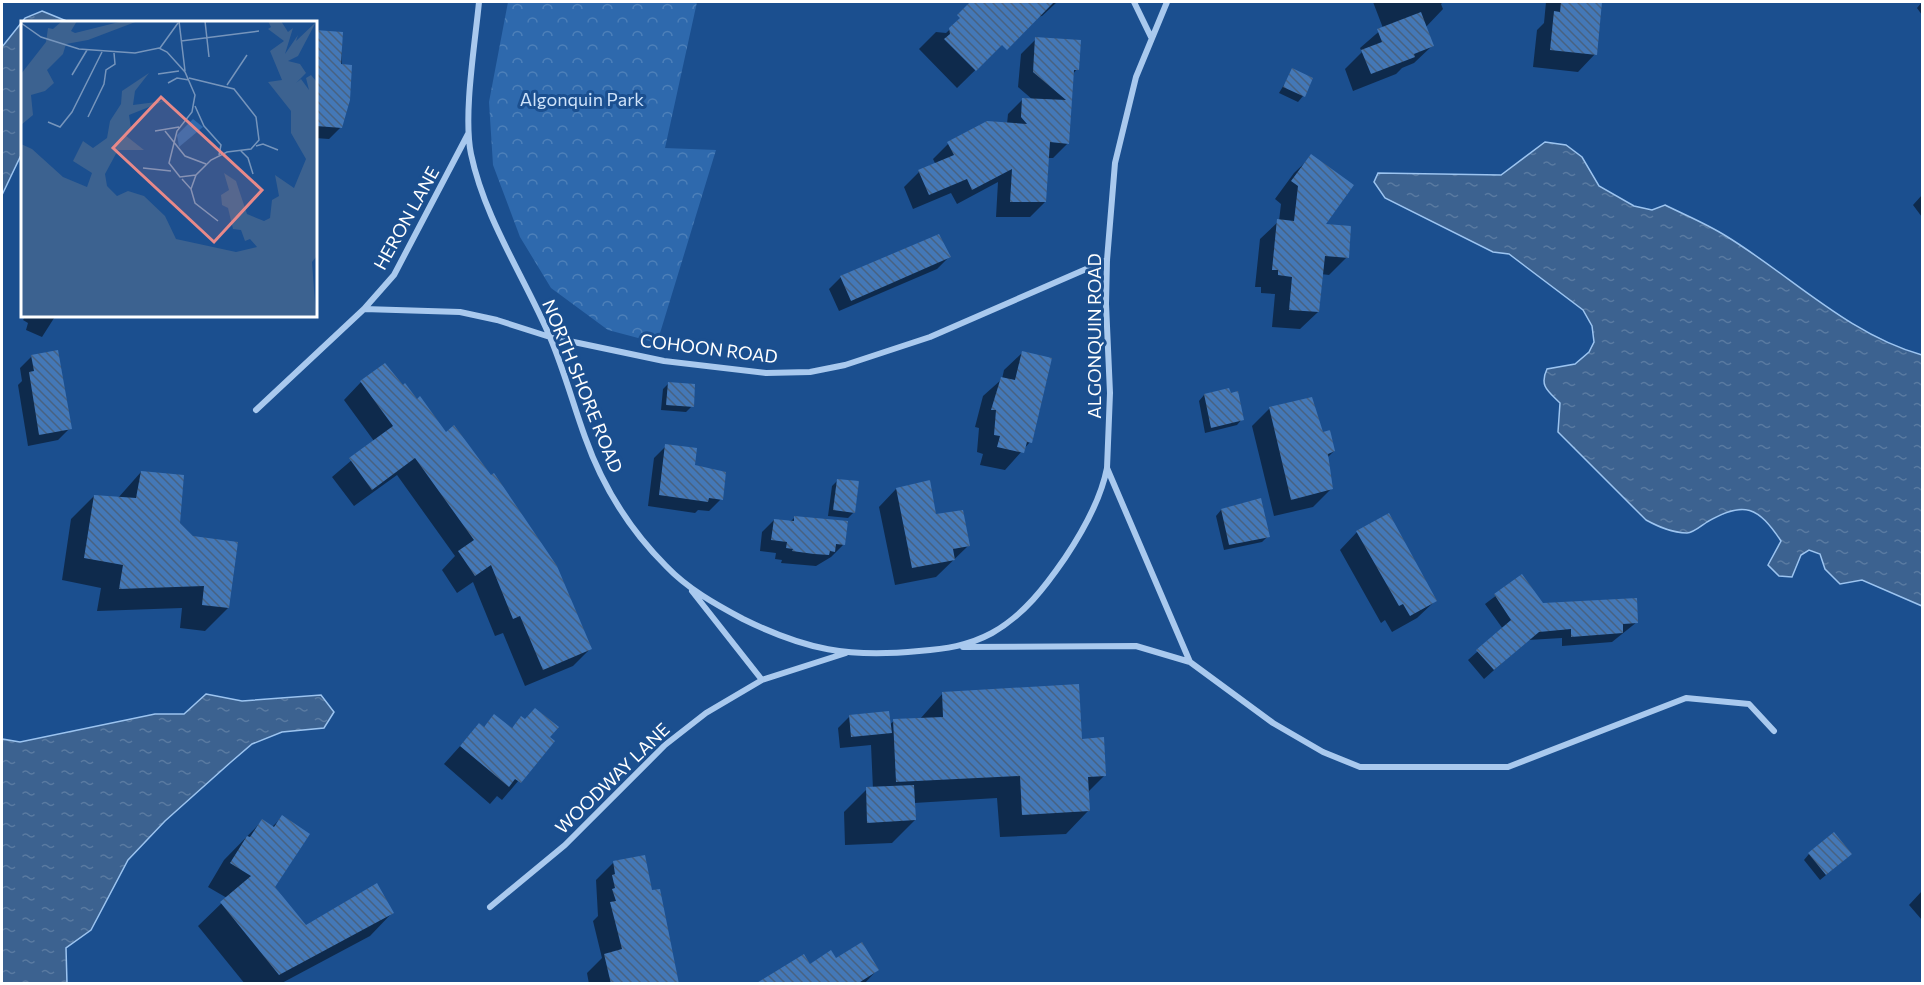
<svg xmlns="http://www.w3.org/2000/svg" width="1924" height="985" font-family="Commissioner,sans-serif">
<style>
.forest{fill:url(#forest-crowns)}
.water{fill:url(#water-ripples);stroke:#9cc4f0;stroke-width:1.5}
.shadow{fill:#0007}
.building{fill:url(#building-back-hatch)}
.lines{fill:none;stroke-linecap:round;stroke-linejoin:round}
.minor{stroke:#a9c9ee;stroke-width:6}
.labels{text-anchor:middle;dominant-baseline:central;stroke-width:6;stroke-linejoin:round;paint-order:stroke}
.park-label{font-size:18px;fill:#cfe3fa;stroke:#1b4f8f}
.street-label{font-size:18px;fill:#fff;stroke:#1b4f8f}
.inset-road{fill:none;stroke:#7695bc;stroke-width:1.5}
.view{fill:#e88989;fill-opacity:0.15;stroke:#e88989;stroke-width:3}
.inset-edge{fill:none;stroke:#fff;stroke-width:3}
</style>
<defs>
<pattern id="forest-crowns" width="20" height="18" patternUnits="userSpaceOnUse" patternTransform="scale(1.5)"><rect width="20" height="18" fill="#2e69ad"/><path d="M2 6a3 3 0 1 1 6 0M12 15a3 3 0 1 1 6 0" fill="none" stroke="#4d80b9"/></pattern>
<pattern id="water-ripples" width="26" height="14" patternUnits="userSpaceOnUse" patternTransform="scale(1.5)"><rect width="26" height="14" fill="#3c6290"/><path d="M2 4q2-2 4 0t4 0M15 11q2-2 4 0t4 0" fill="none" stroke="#597aa1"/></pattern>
<pattern id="building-back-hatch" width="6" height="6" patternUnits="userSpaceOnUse" patternTransform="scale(1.5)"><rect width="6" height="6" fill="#4478b7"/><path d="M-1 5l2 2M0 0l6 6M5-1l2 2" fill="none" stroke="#486282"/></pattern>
</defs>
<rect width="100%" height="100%" fill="#1b4f8f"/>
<path class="forest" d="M508 2H697L665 148 716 150 657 343 608 330 551 288 520 237 493 165 489 102Z"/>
<path class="water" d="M42 11 69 22H22V153L2 195V47L25 18Z
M1545 142 1566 145 1582 157 1599 186 1634 206 1652 210 1665 205C1685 215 1707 224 1726 236 1790 275 1849 335 1922 355V606L1862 580 1840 584 1825 569 1820 554 1809 550 1801 555 1792 577 1779 576 1768 565 1781 541C1758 507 1745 500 1707 522 1701 526 1693 533 1687 533 1672 533 1659 527 1646 520L1558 432 1560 403C1548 391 1539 386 1547 369L1575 364 1589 352 1594 342 1592 326 1583 310 1509 254 1493 252 1385 198 1374 182 1378 173 1501 175Z
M206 694 242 701 321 695 334 712 324 728 282 732 252 744 231 762 165 821 128 860 91 930 66 948 67 983H2V739L20 742 155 714H184Z"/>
<path class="shadow" d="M979 2H1057L1042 16 950 32 1009 37 957 88 919 49 936 32 946 33Z
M1373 2H1443L1441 4 1443 9 1425 28 1432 46 1414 63 1402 68 1396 74 1353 91 1345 69 1362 52 1360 48 1383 28Z
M1546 2H1601L1595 54 1578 72 1533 67 1537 30 1544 23Z
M1922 2V15L1917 8Z
M315 32 342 33 341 127 329 139 315 138Z
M1036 39 1077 69 1073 74 1068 143 1053 158H1047L1045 202 1030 217H996L998 182 957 204 951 193 913 209 904 187 919 172 936 165 933 159 948 144 1007 124 1008 114 1023 99 1033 100 1018 87 1021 54Z
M1293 70 1303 96 1298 102 1279 93Z
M1312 156 1324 225 1347 257 1329 275 1321 274 1318 312 1300 329 1272 327 1275 294 1261 293V287H1255L1260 239 1279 221 1281 204 1275 199 1294 173Z
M1922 195V217L1913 205Z
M949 257 937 269 839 311 829 289 841 277Z
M26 315H56L42 337 26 330 28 323 23 320Z
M1022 353 1030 442 1005 470 980 465 983 454 977 452 979 428 975 427 983 396 1002 379 1004 370Z
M32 356 70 428 58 440 28 446 18 385 22 381 20 368Z
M361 382 446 434 490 477 591 648 573 666 525 686 503 633 495 636 473 582 457 593 442 570 455 556 397 475 354 506 332 477 374 441 344 400Z
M668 384 692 406 686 412 661 410 663 389Z
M1204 395 1242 419 1237 425 1205 433 1199 401Z
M1270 408 1322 433 1334 451 1327 458 1331 489 1313 507 1274 516 1252 426Z
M666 446 693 466 711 469 721 499 709 511 698 510 695 513 648 506 654 458Z
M141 472 178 523 228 608 205 631 180 628 182 608 97 611 101 588 62 580 71 519 94 496 118 498Z
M838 480 854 512 848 518 828 516 832 486Z
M896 489 935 515 969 545 936 577 895 585 879 507Z
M1221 510 1268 536 1262 542 1224 550 1216 516Z
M795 517 843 545 831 557 816 566 781 563 782 560 775 559 776 553 760 551 762 532 774 520 790 522Z
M1357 532 1435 601 1417 618 1392 632 1385 620 1381 623 1340 550Z
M1522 576 1542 605 1637 622 1612 642 1562 646V638L1528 640 1484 679 1468 660 1503 629 1485 604Z
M943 693 1081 740 1105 775 1088 792V811L1066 834 1000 837 997 798 914 803 915 820 892 843 845 845 844 812 867 789H873L871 745 840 748 838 728 850 716 889 725 894 721 920 719Z
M494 716 511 729 521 718 552 741 502 800 497 796 490 804 444 764 479 725 483 728Z
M282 817 273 887 306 927 392 913 370 936 280 984H245L198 926 227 898 208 887 224 860 262 821 272 827Z
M1809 854 1844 860 1820 880 1804 860Z
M613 863 651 892 677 984H589L587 973 602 958 593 921 598 916 596 880Z
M1922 891V920L1909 905Z
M835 960 877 970 864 984H765L809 966Z"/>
<path class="building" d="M970 2H1054L1007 50 1002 45 976 71 944 39 950 34 949 28 960 18 957 15Z
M1561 2H1602L1597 55 1550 50 1554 11 1560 12Z
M1421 12 1434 46 1414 54 1415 57 1371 74 1361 50 1382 42 1377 29Z
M315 30 343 32 341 64 352 65 350 100 342 128 316 126Z
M1035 37 1081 40 1079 70H1074L1069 144 1050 142 1046 202H1010L1012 169 972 190 967 179 929 195 918 170 954 155 947 142 987 121 1027 124 1021 117 1022 98 1066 100 1033 72Z
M1292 68 1313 78 1305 97 1283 87Z
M1311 154 1354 185 1326 224 1351 226 1349 258 1325 256 1319 312 1289 310 1292 277 1278 275V270H1272L1277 219 1294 221 1298 186 1291 181Z
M939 234 951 257 851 301 840 276Z
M58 350 72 429 39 435 29 372 34 371 31 355Z
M1022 351 1052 358 1032 443 1027 442 1024 453 997 447 1000 436 994 435 996 410H991L1001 377 1015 380Z
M385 363 403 385 405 383 417 399 420 396 446 432 454 425 491 475 494 473 557 566 592 649 543 670 520 616 513 619 491 565 475 576 458 551 474 540 415 458 372 490 349 458 393 426 360 381Z
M668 382 695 384 694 407 666 405Z
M1229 388 1231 393 1238 391 1244 420 1211 428 1204 394Z
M1312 397 1323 432 1330 430 1335 451 1328 454 1333 489 1291 500 1269 407Z
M665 444 697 448 695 465 726 472 723 500 709 498 708 502 659 495Z
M141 471 184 475 180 523 193 536 238 542 229 608 202 605 204 586 119 589 123 565 84 558 94 495 136 498Z
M837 479 859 481 855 513 833 510Z
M930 480 936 514 963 510 970 546 953 549 955 560 912 568 896 488Z
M1261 498 1270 537 1229 545 1221 509Z
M1389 513 1437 601 1410 616 1403 604 1399 606 1356 531Z
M794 516 848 521 845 545 836 544 835 552 830 551 829 555 814 554 792 551 793 549 786 548 787 542 771 540 774 519 794 521Z
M1522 574 1543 603 1637 598 1638 623 1623 624V633L1571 637V629L1539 632 1494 670 1476 650 1511 620 1494 594Z
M1079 684 1082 739 1104 737 1106 776 1088 777 1090 811 1022 815 1020 776 896 782 893 719 943 717 942 692Z
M535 708 559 727 550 737 555 741 521 783 515 779 509 787 460 746 479 723 484 727 494 714 512 728 521 716 525 719Z
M889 711 892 733 851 737 849 715Z
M914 785 916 820 867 823 866 787Z
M282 815 310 834 275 887 306 925 377 883 394 913 279 975 220 902 251 876 230 863 247 836 250 837 262 819 274 827Z
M1834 832 1852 854 1826 875 1808 853Z
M645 855 652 890 660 889 679 984H611L604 954 622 949 610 902 616 901 612 889 615 888 612 875 615 874 613 861Z
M862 942 879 970 857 984H755L804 954 810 964 831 950 836 958Z"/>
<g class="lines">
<path class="minor" d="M479 2C475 44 463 115 471 154 485 220 524 276 550 337 564 370 573 404 585 437 602 485 630 530 666 566 688 589 715 604 743 619 806 650 848 658 919 651 945 649 968 646 992 633 1024 615 1045 587 1065 558 1083 531 1101 499 1107 468
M1134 2 1151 37
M1167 2 1136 77 1115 163 1107 260 1106 304 1110 393 1107 468 1190 662
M364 309 460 312 497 320 550 337 664 361 766 373 810 372 845 365 930 337 1107 260
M256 410 364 309 394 275 468 134
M692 591 762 680
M963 647 1136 646 1190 662 1273 723 1323 752 1360 767H1508L1686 698 1749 704 1774 731
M490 907 565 845 665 745 706 713 762 680 846 653"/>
</g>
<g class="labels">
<g class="park-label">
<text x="582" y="99">Algonquin Park</text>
</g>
<g class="street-label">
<text transform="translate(406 218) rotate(-61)">HERON LANE</text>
<text transform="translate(1094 336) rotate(-90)">ALGONQUIN ROAD</text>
<text transform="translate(709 348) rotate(7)">COHOON ROAD</text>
<text transform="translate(583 386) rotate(68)">NORTH SHORE ROAD</text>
<text transform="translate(612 778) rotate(-44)">WOODWAY LANE</text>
</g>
</g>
<g transform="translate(21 21)">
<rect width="296" height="296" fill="#1b4f8f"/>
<path d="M172 98 182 106 158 126 156 114Z" fill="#2e69ad"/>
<path d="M41 0H56L50 10 54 12 98 1 117 0 67 19 45 23 42 33 26 49 33 62 24 70 10 74 12 94 0 104V53L25 21 27 7 32 8ZM247 0H260L267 11 272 7 264 33 277 14 275 20 295 1 277 35 267 40 279 43 285 52 275 62 280 58 288 69 285 57 290 54 295 60 296 235 291 241 295 295H0V123L11 128 42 156 66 166 71 152 52 140 62 120 72 127 86 117 89 100 100 83 101 70 128 52 114 70 112 84 143 80 108 94 110 107 104 114 123 129H97L84 153 86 165 96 175 107 170 123 175 144 195 155 218 215 231 236 226 229 218 224 220 220 209 212 208 207 187 201 184 200 174 208 169 203 152 215 160 226 193 243 200 249 197 251 179 258 175 254 154 273 167 285 138 270 112V90L247 61 261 59 249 30 263 20 247 8 250 6Z" fill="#3c6290"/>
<path class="inset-road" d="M158 0 164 50M184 0 188 36M0 2 20 16 58 28 114 32 138 27 146 31 164 51 174 74 171 91 156 110 148 142 159 156 175 154M160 20 238 10M139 27 157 2M137 53 158 50M51 54 66 29M168 57 213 68 235 96 238 119 230 128 206 131 190 139 175 154 170 168M147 62 156 57 168 59M206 64 226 34M174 85 183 105 200 124 198 134M67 96 83 63 85 49 94 43 93 32M27 101 39 106 51 91 81 31M134 110 158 106M144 110 164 135 185 143M235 125 242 123 257 129M220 130 227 137 232 153M122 147 150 150M161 158 170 168 174 182 197 200"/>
<path class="view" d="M140 76 241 169 193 221 92 127Z"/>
<rect width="296" height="296" class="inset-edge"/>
</g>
<rect width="1924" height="985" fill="none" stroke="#ffffff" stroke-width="6"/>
</svg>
